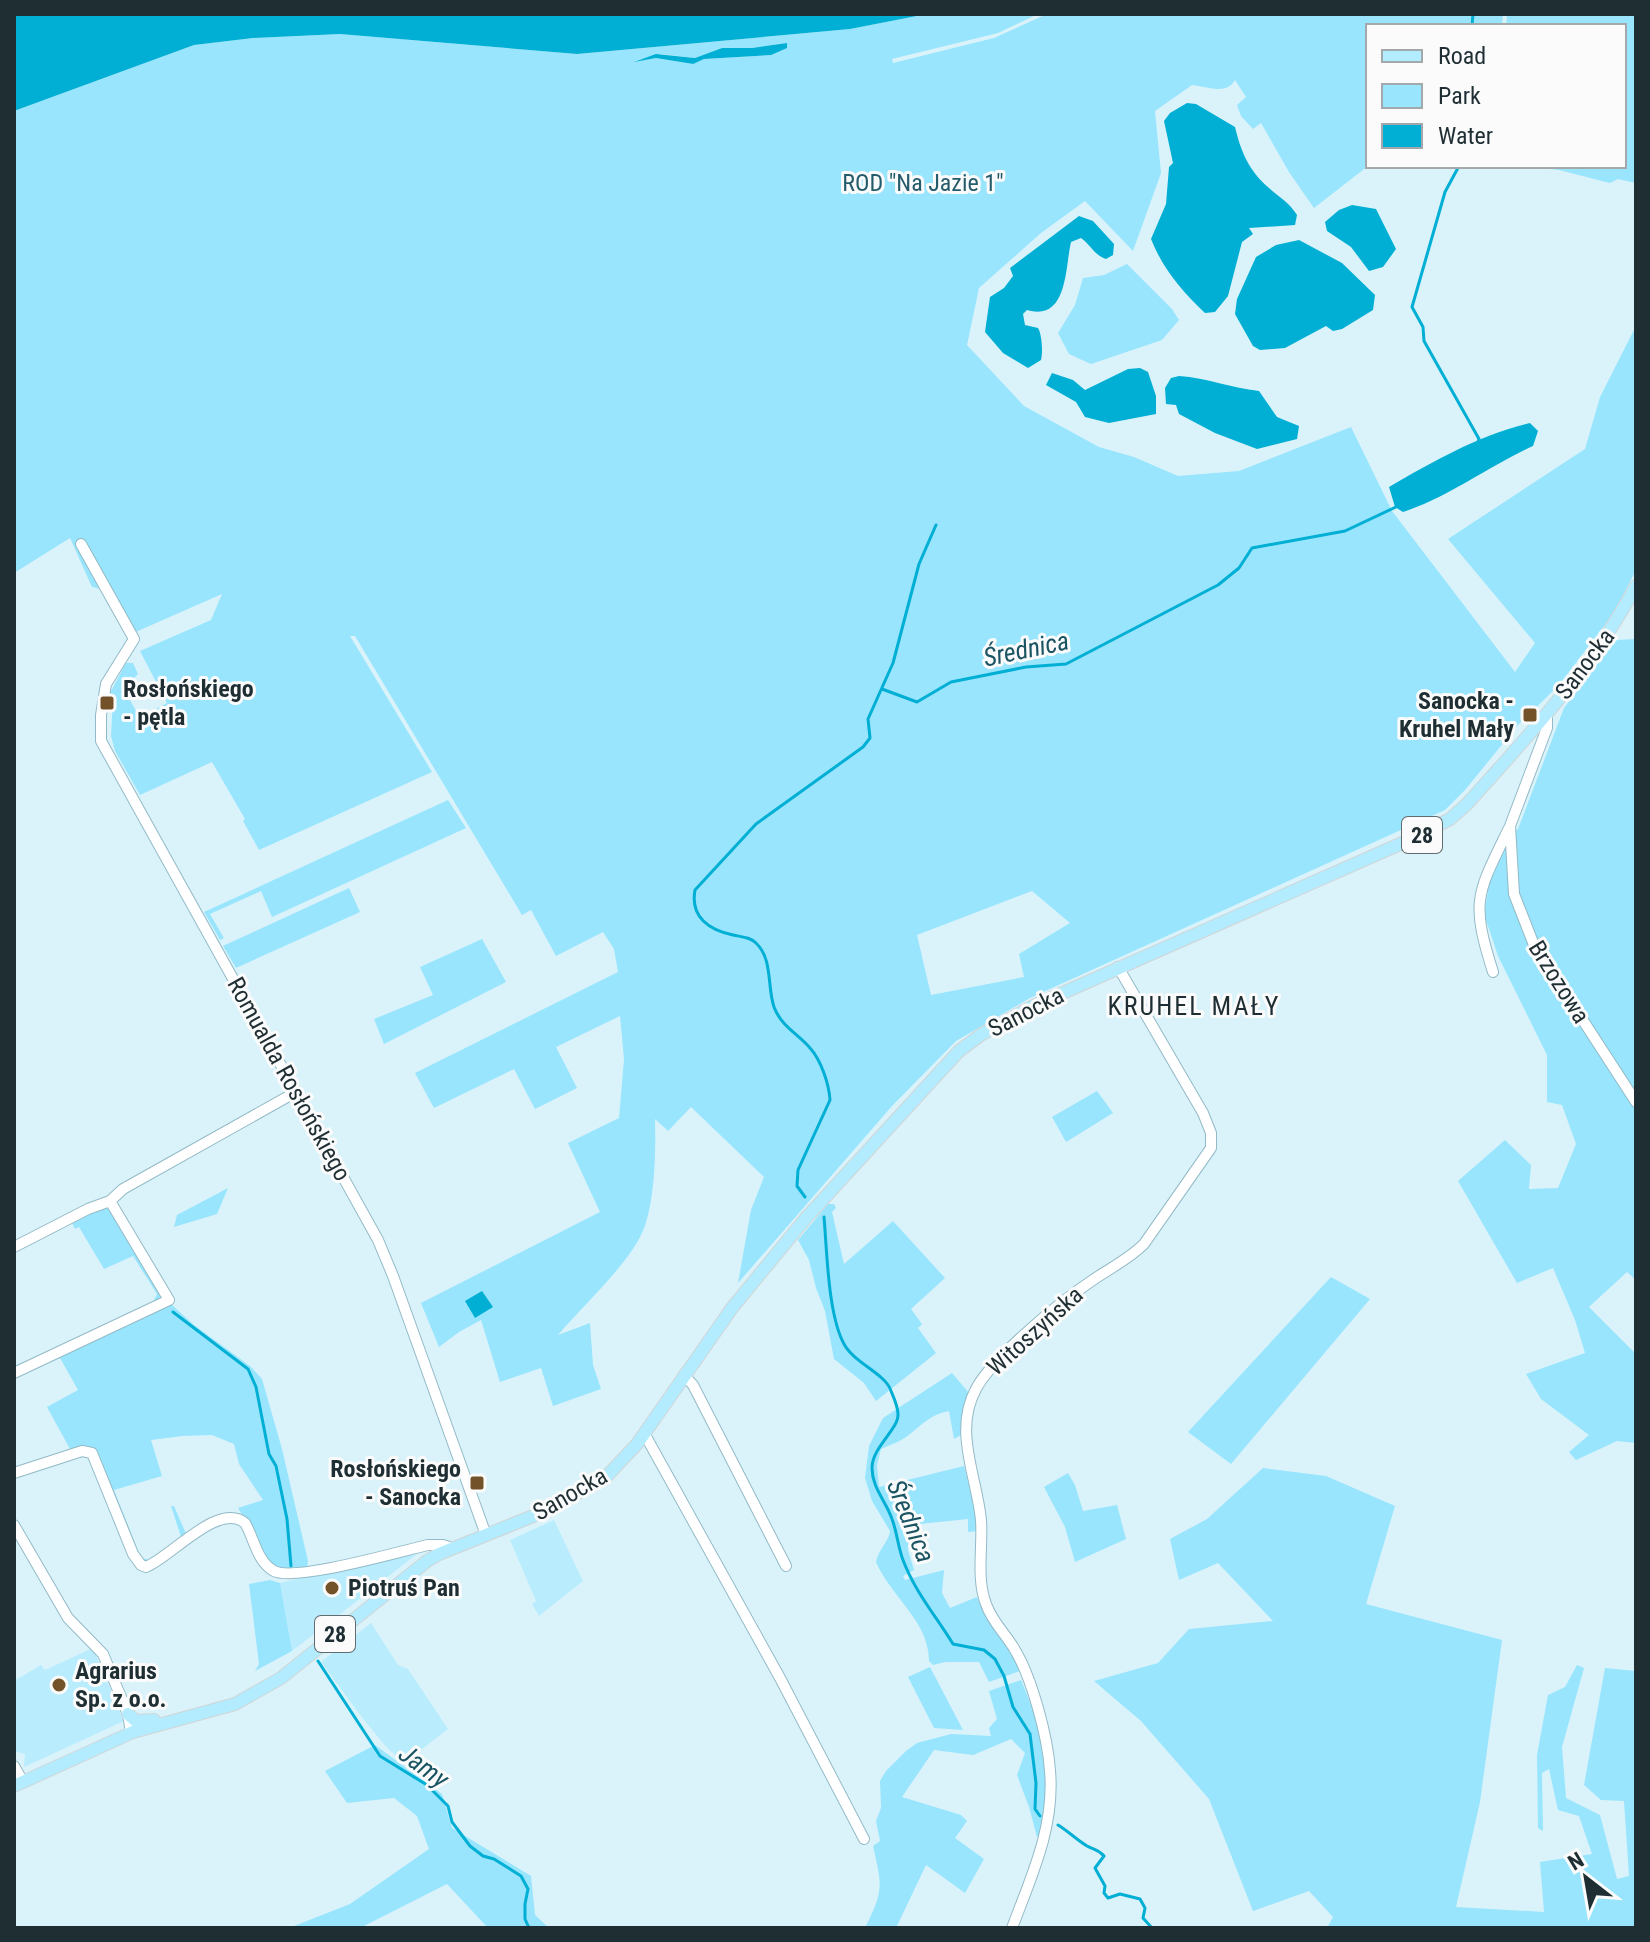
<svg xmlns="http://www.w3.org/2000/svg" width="1650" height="1942" font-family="'Roboto Condensed',sans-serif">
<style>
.built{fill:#b9ecfd}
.green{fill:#98e5fd;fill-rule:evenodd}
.water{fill:#01afd4}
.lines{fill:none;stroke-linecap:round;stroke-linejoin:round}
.stream{stroke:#01afd4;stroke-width:3}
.minor-casing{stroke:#92bac7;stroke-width:12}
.major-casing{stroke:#d2d5d6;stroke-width:14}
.minor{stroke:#fff;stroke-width:10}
.major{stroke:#b2ecfe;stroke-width:12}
.poi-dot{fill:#735229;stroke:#fbfbfb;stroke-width:3}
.labels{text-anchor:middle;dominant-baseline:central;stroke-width:6;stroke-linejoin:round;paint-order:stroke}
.shield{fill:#fbfbfb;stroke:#606c6f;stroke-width:2}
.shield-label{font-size:22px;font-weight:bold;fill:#1e2e33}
.park-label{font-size:24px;fill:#255c6c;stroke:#fbfbfb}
.street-label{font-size:24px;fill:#1e2e33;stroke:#fbfbfb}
.poi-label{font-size:24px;font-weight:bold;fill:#1e2e33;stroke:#fbfbfb;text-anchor:start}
.water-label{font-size:26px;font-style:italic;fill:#1a5362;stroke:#fbfbfb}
.neighbourhood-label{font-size:26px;letter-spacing:2px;fill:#1e2e33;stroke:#fbfbfb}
</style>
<rect width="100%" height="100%" fill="#daf3fb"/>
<path class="built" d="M554 1520 583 1581 539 1616 532 1604 536 1601 510 1540Z
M417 1551 418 1553 366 1594 292 1651 280 1583Z
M371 1623 398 1665 408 1669 448 1729 405 1762 388 1749 364 1720 321 1662Z
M93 1648 124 1721 24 1767 25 1754 14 1751V1681L41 1665 45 1670Z"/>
<path class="green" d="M927 14H1038L998 33 892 59 893 63 994 38 1047 14H1503L1502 26H1368V166L1314 208 1289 172 1261 123 1253 129 1241 116 1237 105 1246 97 1235 80C1227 95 1208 87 1192 85L1155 111 1161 173 1133 251 1085 201 1041 233 979 288 967 345 1024 406 1099 447 1134 457 1178 476 1239 471 1351 427 1392 511 1515 672 1535 643 1448 539 1585 449 1600 397 1636 326V570L1614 613 1559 685 1518 725 1465 790 1445 810 1030 998 956 1041 892 1106 738 1283 751 1210 764 1177 691 1107 668 1131 655 1119C656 1150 655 1208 641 1235 627 1265 581 1308 558 1335L590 1323 593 1365 601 1389 553 1406 541 1368 500 1382 481 1320 459 1332 439 1347 421 1303 600 1212 568 1143 619 1118 624 1059 620 1016 556 1047 577 1088 535 1109 514 1069 434 1108 415 1073 618 972 614 949 603 932 556 956 531 910 522 915 355 636H350L432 772 259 850 243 821 245 819 212 762 140 795 115 751 111 736 113 697 110 693 126 663H133L138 674 130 682 126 693 140 718 167 703 140 651 211 620 222 594 131 634 101 589 92 587 70 538 14 573V111L194 45 253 38 340 34 577 54 850 29ZM786 43 771 55 704 59 692 64 656 58 635 61 661 54 695 58 722 48H752ZM1032 891 1070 923 1019 954 1024 977 931 995 917 935Z
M1507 14H1636V183L1618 179 1610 183 1559 170 1524 166H1624V26H1506Z
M1127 264 1172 309 1179 320 1162 340 1091 364 1069 354 1058 333 1075 305 1083 278 1104 275Z
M1636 639V1280L1627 1272 1589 1307 1636 1354V1443L1617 1441 1576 1460 1569 1452 1589 1435 1541 1399 1526 1374 1585 1353 1575 1320 1553 1268 1517 1283 1458 1181 1505 1140 1531 1165 1529 1189 1558 1188 1576 1144 1562 1105 1547 1102V1055L1498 956 1484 914 1492 868 1507 836 1518 829 1564 708 1616 640Z
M448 800 466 828 272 917 261 891 210 914 224 938 220 940 204 912Z
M349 888 360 912 236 968 223 946Z
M482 939 506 982 384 1044 374 1019 433 995 420 967Z
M1097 1091 1113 1113 1066 1142 1052 1117Z
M228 1188 217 1214 174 1227 177 1215Z
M828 1204H834L836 1208 832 1212 844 1264 893 1221 945 1278 911 1309 922 1324 918 1328 936 1353 876 1401 864 1383 834 1359 825 1311 816 1288 809 1260 798 1240Z
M107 1206 165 1298 148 1309 146 1305 153 1302 157 1294 133 1256 104 1269 79 1227 75 1229 72 1223Z
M1331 1277 1370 1299 1231 1464 1188 1432Z
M171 1304 194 1325 250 1366 262 1379 282 1449 308 1561 307 1567 282 1571 271 1564 238 1508 263 1500 239 1464 234 1444 212 1435 182 1436 151 1440 162 1476 114 1490 141 1558 151 1560 182 1540 171 1506H174L187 1536 153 1562 142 1563 94 1451 25 1465 70 1449 47 1407 78 1390 60 1358 41 1366 39 1363Z
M952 1373 969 1393 962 1417 961 1435 954 1439 949 1411C931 1414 923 1424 910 1434 902 1441 890 1445 881 1449L877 1465 879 1487 964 1466 977 1516 978 1531 968 1532V1519L910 1525 908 1550 914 1570 903 1576 905 1580 944 1570 942 1593 950 1608 977 1597C988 1624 1009 1644 1020 1671L989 1682 979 1662H945L933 1665 929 1661C929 1621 891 1597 876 1562 878 1550 888 1543 890 1531L872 1501 865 1478 869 1446 883 1418Z
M1263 1468 1326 1476 1395 1506 1366 1604 1502 1640 1480 1802 1456 1907 1544 1912 1540 1862 1592 1854 1579 1816 1558 1810 1549 1769 1542 1773 1543 1831 1538 1828 1537 1755 1548 1695 1565 1687 1577 1665 1584 1668 1562 1747 1566 1798 1600 1815 1617 1879 1629 1876 1624 1801 1601 1800 1584 1785 1605 1668 1636 1671V1928H1327L1333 1917 1309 1891 1253 1911 1209 1799 1141 1721 1094 1681 1158 1663 1189 1629 1273 1621 1218 1563 1179 1580 1170 1539 1207 1519Z
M1068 1473 1075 1485 1083 1511 1117 1505 1126 1539 1075 1562 1065 1527 1044 1487Z
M270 1580 280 1583 292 1651 255 1671 259 1664 249 1584Z
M930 1667 963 1730 934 1728 908 1677Z
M1021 1680 1043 1734 1048 1810 1045 1829 1037 1837 1029 1807 1017 1775 1025 1753 1011 1739 973 1755 934 1750 902 1797 961 1815 967 1821 955 1838 984 1859 965 1893 926 1865 896 1928H865C884 1890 882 1886 873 1846L880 1841 876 1821 881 1808 880 1781 886 1771 906 1751 917 1743 951 1734 991 1736 989 1728 997 1719 989 1691Z
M375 1745 442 1794 452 1828 531 1876 535 1915 549 1928H488L447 1884 360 1928H289L350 1904 429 1849 417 1816 394 1798 347 1803 325 1771Z"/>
<path class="water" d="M22 14H927L850 29 577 54 340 34 253 38 194 45 14 111V17Z
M787 43V48L771 55 704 59 693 64 656 58 634 62 656 54 695 58 722 48H752Z
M1187 103 1196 104 1235 127C1241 152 1249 171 1269 188 1280 198 1289 202 1297 215L1295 225 1249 228 1253 234 1242 242 1228 296 1215 312 1205 313C1181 290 1163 269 1151 239L1166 204 1169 167 1173 163 1164 121 1170 113Z
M1352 205 1376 209 1396 249 1383 267 1369 271 1351 247 1327 231 1325 222 1339 210Z
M1079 216 1093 221 1114 244 1113 255 1106 259C1094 255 1091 245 1081 238L1071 242C1065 267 1068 322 1027 310L1023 314 1025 325 1038 328C1042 334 1043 353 1041 360L1028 368 1003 353 985 332 990 297 1004 288 1013 276 1010 268Z
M1299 240 1342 263 1375 295 1373 310 1342 329 1333 331 1326 326 1285 348 1260 350 1253 346 1235 314 1237 299 1256 257 1276 245Z
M1140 368 1148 372 1156 396V414L1109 423 1085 417 1076 402 1046 385 1052 373 1073 380 1085 390 1128 369Z
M1179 376C1207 378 1232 388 1259 391L1277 417 1299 426 1297 439 1257 449 1215 433 1179 414 1176 405 1166 404 1165 388 1171 378Z
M1530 423 1538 431 1533 446C1489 466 1449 497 1403 512L1395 507 1389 487C1434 461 1479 435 1530 423Z
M482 1291 493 1307 475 1318 465 1301Z"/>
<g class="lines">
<path class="stream" d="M1472 26 1473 14
M1459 166 1445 192 1412 307 1423 327 1424 341 1479 439 1478 442
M882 689 917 702 951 682 1026 667 1066 664 1218 585 1239 568 1252 548 1345 531 1398 506
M805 1197 797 1186 798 1170 830 1100C829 1084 821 1060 810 1048 798 1034 781 1026 774 1007 767 987 773 959 756 943 750 937 742 937 733 935 709 930 690 917 695 890L756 824 863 747 870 738 868 719 893 663 919 564 936 525
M824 1217C827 1251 828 1315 844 1344 854 1363 886 1374 891 1391 894 1398 898 1407 898 1414 899 1429 872 1447 872 1468 872 1488 886 1501 892 1519 897 1532 898 1547 903 1560 915 1592 936 1616 953 1644L984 1650 995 1659 1004 1676 1013 1707 1030 1734 1036 1783 1035 1809 1040 1816
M173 1312 248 1369 256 1387 269 1454 276 1466 287 1519 291 1566
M318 1661 380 1756 427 1785 448 1806 452 1822 470 1846 483 1856 494 1859 521 1876 528 1889 525 1904V1919L529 1928
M1058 1825C1068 1831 1077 1840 1087 1846 1094 1850 1098 1849 1104 1856L1095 1868 1105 1886 1104 1893 1108 1898 1120 1894 1140 1899 1145 1908 1143 1918 1152 1928"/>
<defs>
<path id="minor" d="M81 544 134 639 106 684 101 715V741L378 1240 393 1276 486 1535
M1547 714V728L1510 826 1514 894 1534 945 1636 1102
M1493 972C1470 900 1477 894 1509 828
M14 1247 88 1209 110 1201 123 1189 296 1092
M14 1373 169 1300 110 1201
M684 1375 693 1385 786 1566
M644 1433 780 1678 864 1839
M14 1473 82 1451 92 1453 133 1554 141 1565 146 1567C171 1557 219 1501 245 1523 254 1538 257 1562 274 1571 295 1582 401 1551 428 1545H443L452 1548
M14 1525 68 1618 103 1654 128 1714 131 1733
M14 1766 23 1782
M1012 1928C1031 1877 1055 1827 1050 1771 1048 1738 1032 1678 1015 1650 1006 1634 992 1622 986 1604 976 1578 983 1547 981 1520 977 1477 953 1431 976 1389 992 1358 1060 1302 1090 1282 1108 1269 1128 1260 1144 1244L1211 1148V1133L1203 1113 1118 967"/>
<path id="major" d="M128 1714 136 1721 154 1720
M14 1786 133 1732 235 1704 281 1678 427 1561 439 1554 548 1510 605 1478 637 1444 732 1308 806 1218 959 1051 982 1034 1033 1006 1416 837 1450 819 1467 804C1529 735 1592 668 1636 586"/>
</defs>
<use href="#minor" class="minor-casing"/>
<use href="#major" class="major-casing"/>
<use href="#minor" class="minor"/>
<use href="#major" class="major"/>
</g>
<g class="poi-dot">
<rect x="99" y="695" width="16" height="16" rx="4"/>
<rect x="1522" y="707" width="16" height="16" rx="4"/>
<rect x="469" y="1475" width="16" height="16" rx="4"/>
<circle cx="332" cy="1588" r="8"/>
<circle cx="59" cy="1685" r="8"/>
</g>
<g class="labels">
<g class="shield">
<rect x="1402" y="817" width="40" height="36" rx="6"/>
<rect x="315" y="1616" width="40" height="36" rx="6"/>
</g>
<g class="shield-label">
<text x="1422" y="835">28</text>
<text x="335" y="1634">28</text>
</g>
<g class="park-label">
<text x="923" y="183">ROD "Na Jazie 1"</text>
</g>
<g class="street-label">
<text transform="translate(1585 664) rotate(-53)">Sanocka</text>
<text transform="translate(1559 982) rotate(58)">Brzozowa</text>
<text transform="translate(1026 1012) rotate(-27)">Sanocka</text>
<text transform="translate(289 1079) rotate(61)">Romualda Rosłońskiego</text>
<text transform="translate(1035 1331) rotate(-42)">Witoszyńska</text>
<text transform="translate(570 1494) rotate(-30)">Sanocka</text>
</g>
<g class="poi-label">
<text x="123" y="689">Rosłońskiego<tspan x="123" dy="28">- pętla</tspan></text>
<text x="1514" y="701" text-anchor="end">Sanocka -<tspan x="1514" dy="28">Kruhel Mały</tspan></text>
<text x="461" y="1469" text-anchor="end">Rosłońskiego<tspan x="461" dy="28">- Sanocka</tspan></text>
<text x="348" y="1588">Piotruś Pan</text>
<text x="75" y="1671">Agrarius<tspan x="75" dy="28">Sp. z o.o.</tspan></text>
</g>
<g class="water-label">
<text transform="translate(1026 649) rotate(-12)">Średnica</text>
<text transform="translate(911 1521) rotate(68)">Średnica</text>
<text transform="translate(424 1766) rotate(36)">Jamy</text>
</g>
<g class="neighbourhood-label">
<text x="1194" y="1006">KRUHEL MAŁY</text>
</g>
</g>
<rect width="1650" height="1942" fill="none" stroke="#1e2e33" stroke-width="32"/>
<rect x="1366" y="24" width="260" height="144" fill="#fbfbfb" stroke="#a3a9ab" stroke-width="2"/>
<rect x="1382" y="50" width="40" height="12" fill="#b2ecfe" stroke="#a3a9ab" stroke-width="2"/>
<text x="1438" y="64" font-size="24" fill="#1e2e33">Road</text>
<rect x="1382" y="84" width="40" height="24" fill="#98e5fd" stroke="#a3a9ab" stroke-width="2"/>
<text x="1438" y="104" font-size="24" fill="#1e2e33">Park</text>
<rect x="1382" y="124" width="40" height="24" fill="#01afd4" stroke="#a3a9ab" stroke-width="2"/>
<text x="1438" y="144" font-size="24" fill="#1e2e33">Water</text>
<g transform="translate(1586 1878) rotate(329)" stroke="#fbfbfb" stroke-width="6" paint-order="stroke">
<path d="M0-6L14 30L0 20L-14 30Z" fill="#1e2e33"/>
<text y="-12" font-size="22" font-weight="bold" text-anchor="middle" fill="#1e2e33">N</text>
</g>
</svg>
